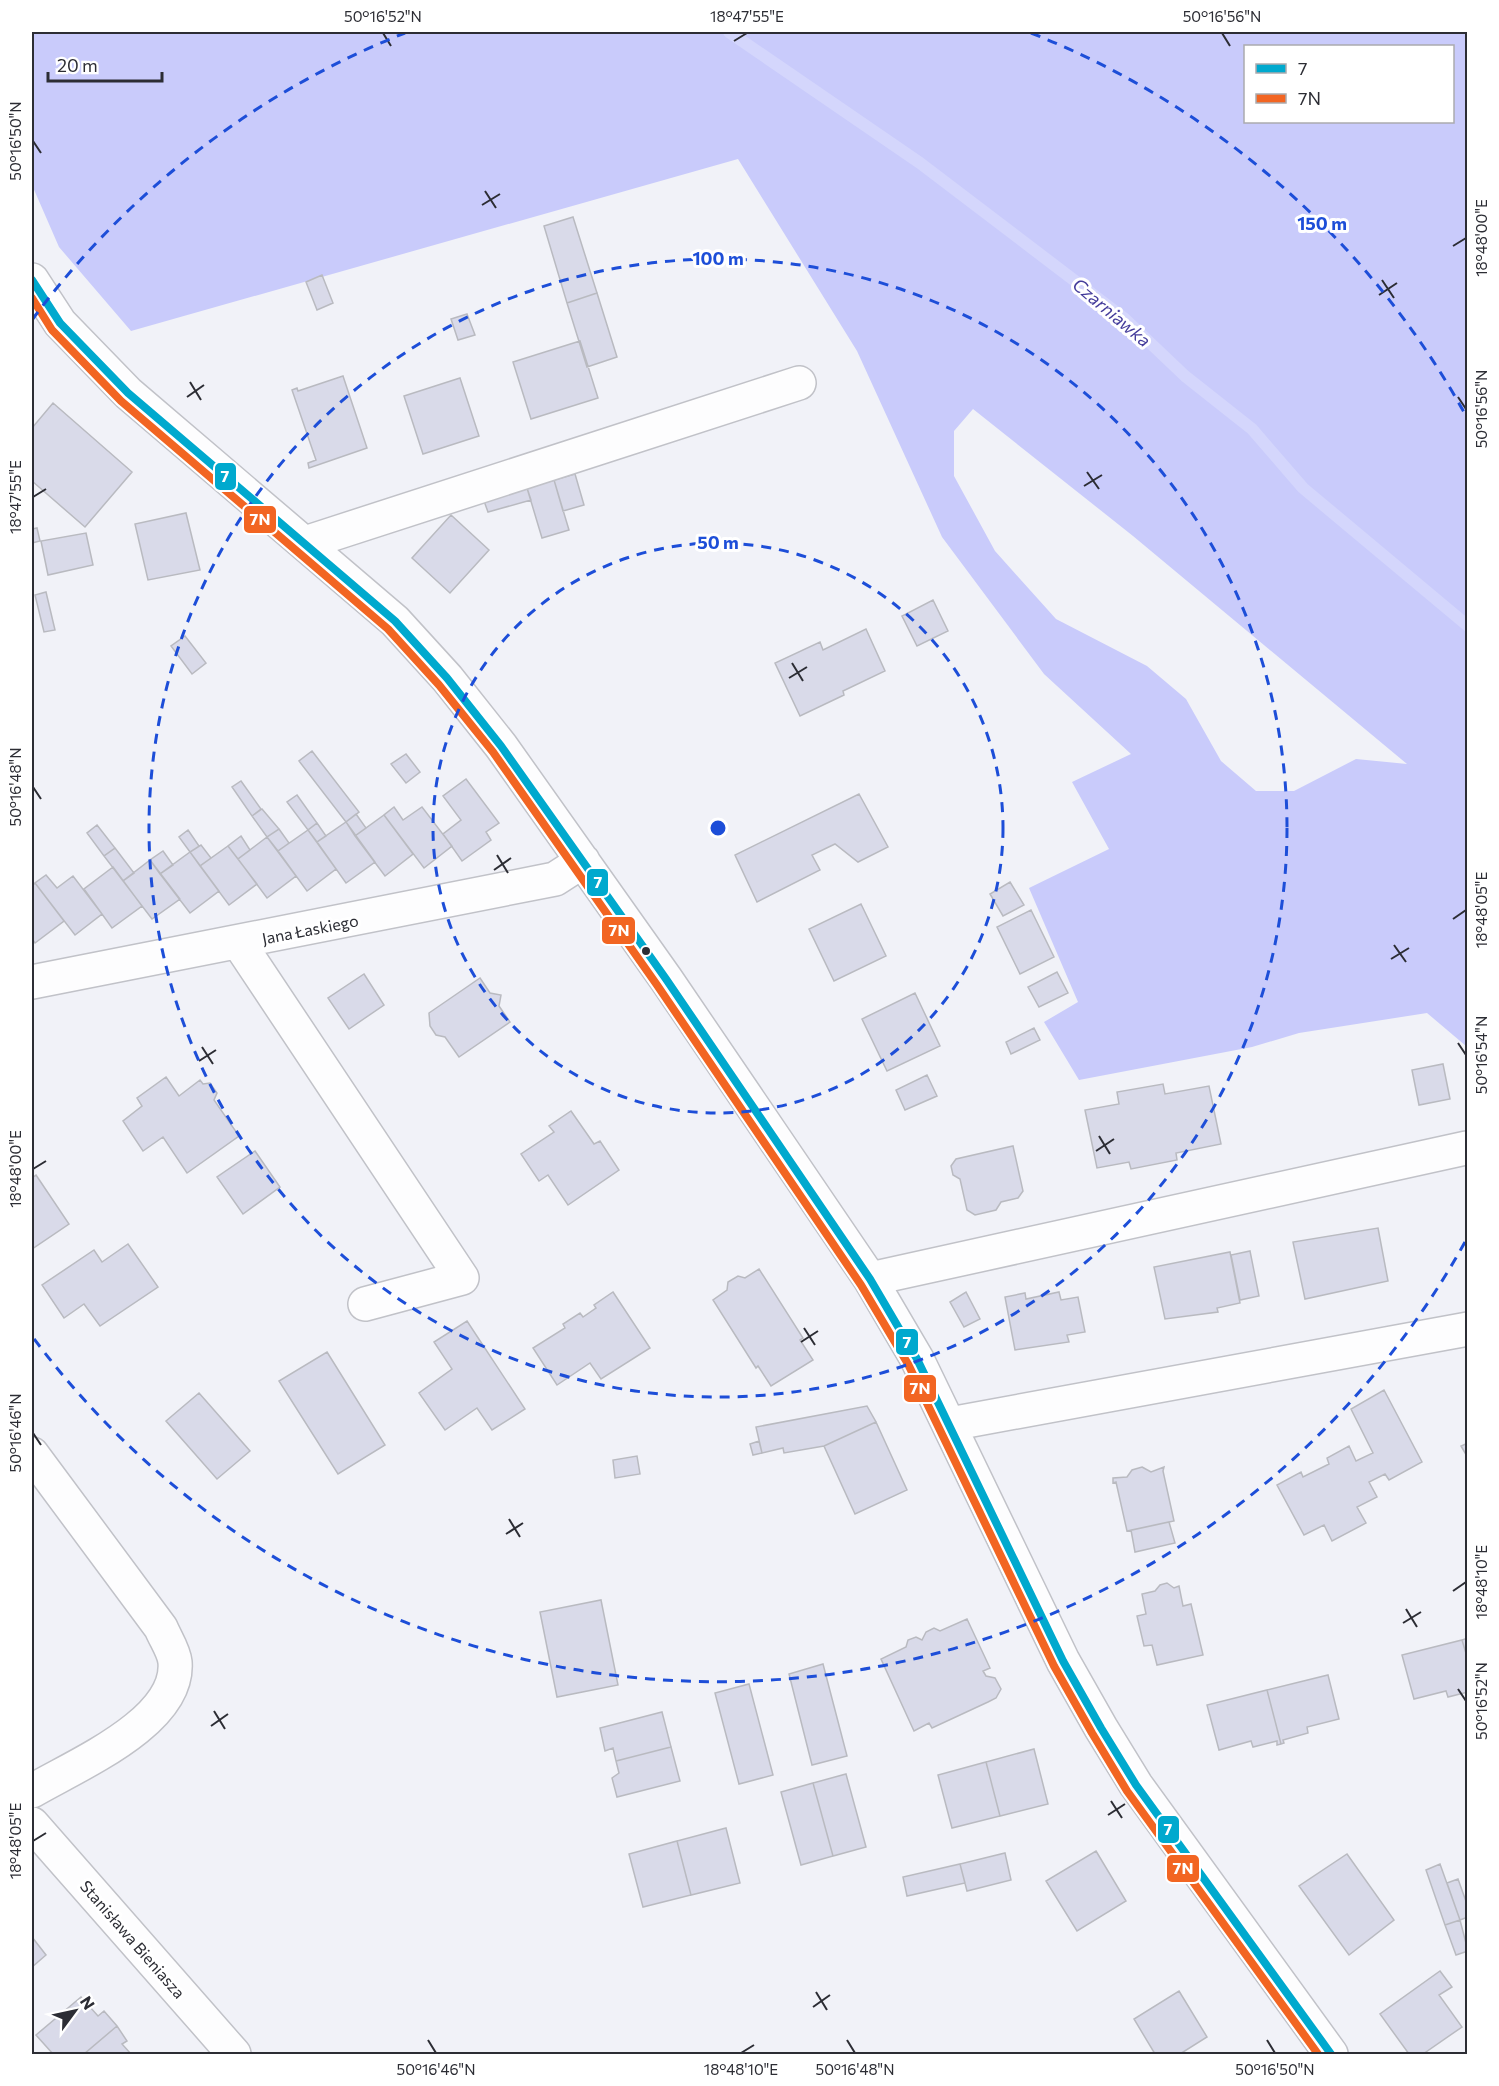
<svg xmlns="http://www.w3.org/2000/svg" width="1499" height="2086" font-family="Commissioner,sans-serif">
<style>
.forest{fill:#c9cbfb;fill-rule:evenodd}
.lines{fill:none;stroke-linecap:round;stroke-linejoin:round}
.stream{stroke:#d4d6fc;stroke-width:12}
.building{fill:#d9dae9;stroke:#b9bac0;stroke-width:1.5}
.minor-casing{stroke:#c1c2c8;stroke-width:36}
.minor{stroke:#fdfdfe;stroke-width:33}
.bus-1-casing{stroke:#fff;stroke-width:12}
.bus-2-casing{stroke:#fff;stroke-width:12}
.bus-1{stroke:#00a9ce;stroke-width:8}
.bus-2{stroke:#f26522;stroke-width:8}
.ticks{fill:none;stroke:#2c2d34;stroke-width:2}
.ring{fill:none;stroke:#1d4ed8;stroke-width:3;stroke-dasharray:10 8}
.bus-dot{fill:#2c2d34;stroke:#fff;stroke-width:2}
.labels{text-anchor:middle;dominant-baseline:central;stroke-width:6;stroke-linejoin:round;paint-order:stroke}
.street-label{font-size:16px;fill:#2c2d34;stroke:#fff}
.water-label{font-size:18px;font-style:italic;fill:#453d9b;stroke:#fff}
.centre{fill:#1d4ed8;stroke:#fff;stroke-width:3}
.ring-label{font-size:18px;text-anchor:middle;font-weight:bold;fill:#1d4ed8;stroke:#fff;stroke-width:6;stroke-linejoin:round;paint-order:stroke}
.line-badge{stroke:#fff;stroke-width:2}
.badge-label{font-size:16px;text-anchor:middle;font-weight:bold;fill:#fff}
.neatline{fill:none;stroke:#2c2d34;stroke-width:2}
.ticks-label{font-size:15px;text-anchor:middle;fill:#2c2d34}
</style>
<rect width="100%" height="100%" fill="#f1f2f8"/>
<path class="forest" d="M32 32H1467V1044L1466 1046 1427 1013 1299 1033 1252 1047 1079 1080 1044 1022 1078 1002 1029 888 1109 849 1072 782 1131 754 1044 674 942 537 857 351 738 159 131 331 59 247 32 185ZM1246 46H1452V122H1246ZM973 409 1133 536 1407 764 1356 759 1294 791H1256L1221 761 1186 699 1147 666 1056 619 995 551 954 476V431Z"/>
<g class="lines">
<path class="stream" d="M729 32 920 163 1125 319 1185 376 1252 429 1303 488 1468 626"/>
</g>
<path class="building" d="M573 217 597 293 567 303 544 226Z
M322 275 333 303 317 310 306 282Z
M597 293 617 357 587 367 567 303Z
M467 314 475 335 458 340 451 319Z
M580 341 598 398 531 419 513 362Z
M343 376 367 448 309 468 308 463 316 460 292 390 297 388 298 391Z
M460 378 479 436 423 454 404 396Z
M53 403 132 472 85 527 32 481V428Z
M575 474 584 505 563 511 554 480Z
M554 480 569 530 542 538 527 488Z
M527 488 531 500 488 512 484 501Z
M186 513 200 570 148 580 135 524Z
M451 515 489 550 450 593 412 558Z
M37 528 40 541 32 543V529Z
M86 533 93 565 48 575 41 541Z
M46 592 55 630 44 632 35 595Z
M933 600 948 631 917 646 902 616Z
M866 629 885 671 843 691 844 695 800 716 775 663 820 642 823 650Z
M185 636 206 663 192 674 171 646Z
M312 751 359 812 346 822 299 761Z
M406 754 420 772 406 783 391 764Z
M466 779 499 823 486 832 491 840 462 861 443 834 461 820 443 796Z
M241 781 261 809 252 816 232 787Z
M859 794 888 847 858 862 835 844 812 855 820 870 757 902 735 855Z
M297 795 317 823 308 830 287 802Z
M394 807 403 820 422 807 452 846 424 868 384 815Z
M262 809 279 829 267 837 252 816Z
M356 814 366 828 355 836 346 822Z
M384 815 413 854 385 876 355 836Z
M346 822 375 862 346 883 317 842Z
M317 823 326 836 317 842 308 830Z
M97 825 115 848 104 856 87 833Z
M279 829 289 843 278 851 267 837Z
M188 830 199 846 190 852 179 837Z
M308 830 336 869 307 891 278 851Z
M241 836 250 850 238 859 228 846Z
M267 837 296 876 267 898 238 859Z
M201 845 211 858 200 866 190 852Z
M228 846 257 884 229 905 200 866Z
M115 848 134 873 123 881 104 856Z
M163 851 173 865 160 874 150 860Z
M190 852 219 891 190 913 160 874Z
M150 860 180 899 152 919 123 881Z
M113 867 142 906 112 928 84 889Z
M46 875 57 888 73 876 102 914 75 935 35 883Z
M1010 882 1024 905 1003 916 990 894Z
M35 883 64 921 35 943 32 939V886Z
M861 904 886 956 834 981 809 929Z
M1031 910 1054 957 1020 974 997 927Z
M1057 972 1068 993 1039 1007 1028 987Z
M364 974 384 1005 349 1029 328 998Z
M480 978 490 993 501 995 499 1006 510 1022 459 1057 445 1037 436 1035 430 1026 429 1013Z
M915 993 940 1046 887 1071 862 1019Z
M1034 1028 1040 1040 1011 1054 1006 1042Z
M1443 1064 1450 1099 1419 1105 1412 1070Z
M927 1075 937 1096 905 1110 896 1090Z
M166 1077 179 1096 200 1080 203 1084 210 1083 217 1093 214 1100 239 1136 187 1173 163 1137 143 1151 123 1121 142 1106 137 1098Z
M1163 1084 1165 1094 1209 1086 1221 1144 1176 1153 1177 1160 1131 1169 1129 1162 1097 1168 1085 1110 1119 1104 1117 1092Z
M571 1111 594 1144 600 1141 619 1170 568 1205 548 1175 539 1181 521 1154 554 1132 549 1126Z
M1013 1146 1023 1191 1018 1198 1001 1202 996 1210 975 1215 967 1210 960 1179 953 1175 951 1166 956 1159Z
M255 1151 280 1187 243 1214 217 1177Z
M36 1175 69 1224 32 1249V1178Z
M1378 1228 1388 1281 1305 1299 1293 1242Z
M128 1244 158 1287 100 1326 84 1304 64 1318 42 1285 94 1250 102 1262Z
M1250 1251 1259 1296 1240 1300 1231 1255Z
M1230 1252 1240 1303 1217 1308 1218 1312 1165 1319 1154 1267Z
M759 1269 803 1338 800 1340 813 1360 771 1386 758 1366 756 1368 713 1300 727 1290 728 1282 738 1276 745 1278Z
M613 1292 650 1348 601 1379 590 1363 557 1385 533 1348 565 1328 563 1324 580 1313 583 1317 596 1308 594 1305Z
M966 1292 980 1319 964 1327 950 1302Z
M1059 1292 1061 1300 1078 1297 1085 1332 1067 1335 1069 1342 1015 1350 1005 1297 1025 1293 1026 1299Z
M467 1321 525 1409 492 1430 477 1408 445 1430 419 1393 452 1369 434 1342Z
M327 1352 385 1445 338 1474 279 1381Z
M1384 1390 1422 1462 1389 1480 1385 1474 1369 1482 1377 1497 1357 1507 1366 1523 1332 1541 1324 1525 1304 1535 1277 1485 1301 1472 1303 1477 1329 1464 1327 1458 1349 1446 1356 1461 1373 1453 1351 1409Z
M199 1393 250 1451 217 1479 166 1421Z
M867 1406 876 1422 824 1446 784 1453 783 1448 762 1453 756 1427Z
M876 1422 907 1490 855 1514 824 1446Z
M759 1441 762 1453 753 1455 750 1444Z
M1468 1443V1458L1461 1446Z
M637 1456 640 1474 615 1478 613 1460Z
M1142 1467 1151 1472 1164 1467 1163 1471 1174 1521 1127 1531 1116 1482 1113 1483V1478L1127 1477 1132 1470Z
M1169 1522 1175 1543 1135 1552 1131 1530Z
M1167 1583 1174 1588 1179 1586 1183 1606 1191 1604 1203 1655 1157 1665 1152 1645 1144 1646 1137 1616 1146 1614 1142 1594 1155 1591 1160 1585Z
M601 1600 618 1685 557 1697 540 1612Z
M967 1619 990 1668 983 1671 986 1676 995 1678 1001 1689 996 1698 988 1702 932 1728 929 1723 914 1731 881 1659 906 1647 908 1640 916 1637 922 1640 926 1632 934 1628 940 1631Z
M1468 1638V1660L1462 1640Z
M1462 1640 1468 1660V1692L1448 1697 1446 1691 1414 1699 1402 1655Z
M823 1664 847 1756 812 1765 789 1674Z
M1328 1675 1339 1719 1307 1727 1308 1733 1283 1740 1284 1743 1281 1744 1267 1690Z
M749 1684 773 1775 739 1784 715 1693Z
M1267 1690 1281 1744 1277 1745V1741L1253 1747 1251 1741 1219 1750 1207 1705Z
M662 1712 671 1747 616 1761 613 1748 605 1751 600 1728Z
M671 1747 680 1781 617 1797 612 1778 619 1773 616 1761Z
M1034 1749 1048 1804 1000 1816 986 1762Z
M986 1762 1000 1816 952 1828 938 1775Z
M846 1774 866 1847 833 1856 813 1783Z
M813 1783 833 1856 801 1865 781 1792Z
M726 1828 740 1883 691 1895 677 1841Z
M677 1841 691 1895 643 1907 629 1854Z
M1096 1851 1126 1901 1077 1931 1046 1881Z
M1005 1853 1011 1880 967 1891 960 1864Z
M1347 1854 1394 1920 1349 1955 1299 1886Z
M960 1864 965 1883 907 1896 903 1877Z
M1440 1864 1460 1920 1445 1925 1426 1870Z
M1458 1879 1468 1907V1917L1460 1920 1447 1883Z
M1460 1920 1468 1951 1456 1955 1445 1925Z
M32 1937 46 1955 32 1967Z
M1440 1971 1452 1987 1439 1995 1462 2027 1423 2054H1409L1380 2014Z
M1179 1991 1207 2037 1180 2054H1155L1134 2019Z
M81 1997 98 2016 104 2011 117 2026 84 2054H53L36 2035Z
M117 2026 127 2041 122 2044 131 2054H84Z"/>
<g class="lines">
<defs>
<path id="minor" d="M32 280 60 323 128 393 395 621 447 678 501 746 666 979 870 1279 917 1359 1063 1661 1101 1728 1136 1785 1331 2054
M305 543 799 383
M239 943 462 1278 365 1304
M32 982 555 879 583 861
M870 1279 1466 1148
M950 1424 1468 1329
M32 1454 161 1628C165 1638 174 1651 175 1662 180 1722 76 1765 32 1791
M32 1824 234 2054"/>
</defs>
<use href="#minor" class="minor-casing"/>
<use href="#minor" class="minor"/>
<defs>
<path id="bus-1" d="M32 280 60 323 128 393 395 621 447 678 501 746 666 979 870 1279 917 1359 1063 1661 1101 1728 1136 1785 1331 2054"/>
<path id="bus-2" d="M32 298 52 330 121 401 388 629 439 685 493 752 657 985 861 1285 908 1364 1054 1666 1092 1733 1127 1791 1318 2054"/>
</defs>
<use href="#bus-1" class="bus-1-casing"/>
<use href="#bus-2" class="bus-2-casing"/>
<use href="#bus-1" class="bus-1"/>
<use href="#bus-2" class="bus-2"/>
</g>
<path class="ticks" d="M383 33 391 46M1222 33 1230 46M734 41 747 33M33 141 41 153M485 191 496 208M482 205 500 194M1453 246 1466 238M1382 280 1394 298M1379 295 1397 283M190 382 201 400M187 397 204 385M1458 397 1466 409M1087 472 1099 489M1084 486 1102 475M33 497 46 489M792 663 803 681M789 678 807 667M33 787 41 799M497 855 508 873M494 870 511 858M1453 919 1466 910M1394 945 1406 962M1391 959 1409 948M1458 1043 1466 1055M202 1047 213 1064M199 1061 216 1050M1099 1136 1110 1154M1096 1151 1114 1139M33 1169 46 1161M804 1328 815 1345M801 1342 818 1331M33 1433 41 1445M509 1519 520 1537M506 1534 523 1523M1453 1591 1466 1582M1406 1609 1417 1627M1403 1623 1421 1612M1458 1689 1466 1701M214 1711 225 1729M211 1726 228 1714M1111 1801 1122 1818M1108 1815 1125 1804M33 1841 46 1833M816 1992 827 2010M813 2007 830 1995M428 2040 436 2053M847 2040 855 2053M1267 2040 1275 2053M741 2053 754 2045"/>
<g class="ring">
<circle cx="718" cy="828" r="285"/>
<circle cx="718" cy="828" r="569"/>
<path d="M1465 1242A854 854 0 0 1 32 1336M32 320A854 854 0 0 1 405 33M1031 33A854 854 0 0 1 1465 414"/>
</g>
<circle class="bus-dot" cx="646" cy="951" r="5"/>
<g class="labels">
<g class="street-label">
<text transform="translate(310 929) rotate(-11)">Jana Łaskiego</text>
<text transform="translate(133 1939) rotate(49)">Stanisława Bieniasza</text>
</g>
<g class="water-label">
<text transform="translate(1112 312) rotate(40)">Czarniawka</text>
</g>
</g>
<circle cx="718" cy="828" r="9" class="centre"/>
<g class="ring-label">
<text x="1322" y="230">150 m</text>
<text x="718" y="265">100 m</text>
<text x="718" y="549">50 m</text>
</g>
<g class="line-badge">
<rect x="214" y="462" width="23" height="29" rx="6" fill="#00a9ce"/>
<rect x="243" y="505" width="34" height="29" rx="6" fill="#f26522"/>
<rect x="586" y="868" width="23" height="29" rx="6" fill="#00a9ce"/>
<rect x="601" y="916" width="35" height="29" rx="6" fill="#f26522"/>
<rect x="895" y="1328" width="24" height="28" rx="6" fill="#00a9ce"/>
<rect x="903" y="1374" width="34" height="29" rx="6" fill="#f26522"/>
<rect x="1157" y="1815" width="23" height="29" rx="6" fill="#00a9ce"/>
<rect x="1166" y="1854" width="34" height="29" rx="6" fill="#f26522"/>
</g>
<g class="badge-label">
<text x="225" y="482">7</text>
<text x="260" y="525">7N</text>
<text x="598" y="888">7</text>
<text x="619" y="936">7N</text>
<text x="907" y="1348">7</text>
<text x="920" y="1394">7N</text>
<text x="1168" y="1835">7</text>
<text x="1183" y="1874">7N</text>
</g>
<rect width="1499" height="2086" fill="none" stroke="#ffffff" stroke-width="66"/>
<rect x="1244" y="45" width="210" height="78" fill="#ffffff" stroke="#ababae" stroke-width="1.5"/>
<rect x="1256" y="64" width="30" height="9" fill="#00a9ce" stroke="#ababae" stroke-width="1.5"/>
<text x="1298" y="75" font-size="18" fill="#2c2d34">7</text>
<rect x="1256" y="94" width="30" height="9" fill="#f26522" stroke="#ababae" stroke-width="1.5"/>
<text x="1298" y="105" font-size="18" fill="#2c2d34">7N</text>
<g transform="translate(75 2011) rotate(57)" stroke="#ffffff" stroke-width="4.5" paint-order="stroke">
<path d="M0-4.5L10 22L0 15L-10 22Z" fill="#2c2d34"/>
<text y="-9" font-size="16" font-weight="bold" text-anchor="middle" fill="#2c2d34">N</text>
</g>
<path d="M48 72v9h114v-9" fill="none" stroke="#2c2d34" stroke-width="3"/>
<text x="57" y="72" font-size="18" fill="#2c2d34" stroke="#ffffff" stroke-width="4.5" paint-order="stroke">20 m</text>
<rect x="33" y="33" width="1433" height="2020" class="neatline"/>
<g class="ticks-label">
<text x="383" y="22">50°16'52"N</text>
<text x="747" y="22">18°47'55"E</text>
<text x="1222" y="22">50°16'56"N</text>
<text transform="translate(16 141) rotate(-90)" y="5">50°16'50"N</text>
<text transform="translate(1482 238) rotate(-90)" y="5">18°48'00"E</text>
<text transform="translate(1482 409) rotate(-90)" y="5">50°16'56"N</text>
<text transform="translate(16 497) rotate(-90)" y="5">18°47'55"E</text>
<text transform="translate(16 787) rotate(-90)" y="5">50°16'48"N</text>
<text transform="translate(1482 910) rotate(-90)" y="5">18°48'05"E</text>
<text transform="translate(1482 1055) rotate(-90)" y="5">50°16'54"N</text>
<text transform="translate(16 1169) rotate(-90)" y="5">18°48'00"E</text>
<text transform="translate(16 1433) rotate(-90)" y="5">50°16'46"N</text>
<text transform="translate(1482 1582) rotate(-90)" y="5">18°48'10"E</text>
<text transform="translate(1482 1701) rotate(-90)" y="5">50°16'52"N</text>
<text transform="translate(16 1841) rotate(-90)" y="5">18°48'05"E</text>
<text x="436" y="2075">50°16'46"N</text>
<text x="741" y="2075">18°48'10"E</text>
<text x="855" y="2075">50°16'48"N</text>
<text x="1275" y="2075">50°16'50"N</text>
</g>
</svg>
